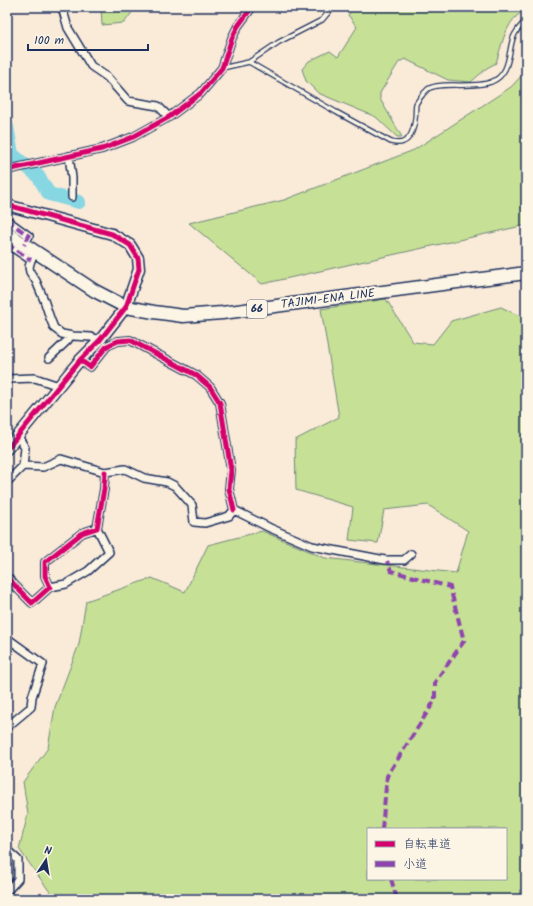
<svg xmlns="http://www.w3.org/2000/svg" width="533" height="906" font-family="Kalam,'Klee One',sans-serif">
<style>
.green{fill:#c6e096;stroke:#70887a;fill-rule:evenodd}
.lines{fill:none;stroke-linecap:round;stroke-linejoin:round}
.river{stroke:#87d7e2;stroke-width:14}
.lane-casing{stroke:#1b2f5e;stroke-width:6}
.street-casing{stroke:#1b2f5e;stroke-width:10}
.secondary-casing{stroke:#1b2f5e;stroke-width:13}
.primary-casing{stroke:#1b2f5e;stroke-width:15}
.lane{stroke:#fcf5e5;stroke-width:3.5}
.street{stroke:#fcf5e5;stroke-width:7}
.secondary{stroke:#fcf5e5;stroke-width:10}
.primary{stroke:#fcf5e5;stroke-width:12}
.quiet{stroke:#8e44ad;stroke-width:4;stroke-dasharray:8 4;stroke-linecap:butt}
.cycleway-casing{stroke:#fcf5e5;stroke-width:8}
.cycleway{stroke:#d6006c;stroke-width:5}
.labels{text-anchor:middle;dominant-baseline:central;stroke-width:4;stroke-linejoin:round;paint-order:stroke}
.shield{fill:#fcf5e5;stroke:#5e6a86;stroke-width:1}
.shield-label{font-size:11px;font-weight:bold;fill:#1b2f5e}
.street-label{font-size:12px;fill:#1b2f5e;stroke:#fcf5e5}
</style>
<rect width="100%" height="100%" fill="#faead8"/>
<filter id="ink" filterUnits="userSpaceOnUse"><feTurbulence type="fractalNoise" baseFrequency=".025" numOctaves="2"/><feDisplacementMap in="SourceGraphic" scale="8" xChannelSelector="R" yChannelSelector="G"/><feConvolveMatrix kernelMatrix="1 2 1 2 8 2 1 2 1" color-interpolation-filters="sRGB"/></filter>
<g filter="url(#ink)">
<path class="green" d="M101 7H136L124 23 102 25Z
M363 7H526V10C523 12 520 13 518 15 505 25 501 48 496 63L487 68 471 82 448 80 405 59 399 62 380 93V99L402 137H397L376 117 318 93 306 81 302 69 309 61 330 51 338 57 357 27 348 15 354 9Z
M526 71V225L262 284 189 223 284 200 414 150 511 87Z
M386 299 413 342 433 344 451 321 501 307 526 319V337L524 345 526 359V899H55L19 849 28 814 23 782 48 748 55 707 79 644 86 601 152 578 185 592 208 545 262 531 325 558 456 573 468 531 428 505 384 510 378 543 349 540 353 507 296 490 295 440 339 417 321 309ZM368 829H506V879H368Z"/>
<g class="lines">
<path class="river" d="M7 127 12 154 38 176 49 194 79 202"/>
<defs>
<path id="lane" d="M249 62 336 112 391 142C395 143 399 144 403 142 411 139 414 127 415 119 416 114 415 108 416 104 418 100 421 97 423 94 424 93 427 90 428 89 440 81 474 89 491 82 510 75 508 54 513 38 516 31 520 26 526 21
M222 68 249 62 279 42 322 20 333 7"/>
<path id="street" d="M62 7 68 28 91 66 107 77 128 101 158 106 169 117
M69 156 72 178V197
M7 170 102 149 133 137 169 117 201 93 222 68 232 38 238 26 252 7
M7 220 29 236 24 245
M7 244 31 260
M36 253 31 260 29 267 30 272 36 281 44 300 50 318 54 328 62 334 73 336 91 337 100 340
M49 358 68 340 70 336
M80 360 90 367 107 346 118 341 130 340 196 375 210 387 220 403 231 470 229 489 234 510
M7 379 35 378 59 386
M23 466 43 467 61 459 105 472 125 469 144 478 167 482 175 486 192 505 194 522 205 523 229 516 234 510
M7 482 23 466 25 448 18 436
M234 510 270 528 312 546 385 560H404L411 554
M7 577 21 592 32 603 50 587 45 576V562L82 533 97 528 104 489 105 472
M50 587 66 584 88 571 109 552 97 528
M7 638 43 664 32 697 31 707 7 727
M7 850 18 860V879L7 891"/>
<path id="secondary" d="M7 205 112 234 130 245 138 258 139 269 126 307 100 340 80 360 7 449"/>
<path id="primary" d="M7 233 95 291 126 307 154 312 183 316 222 313 526 273"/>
</defs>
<use href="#lane" class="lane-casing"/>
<use href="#street" class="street-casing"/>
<use href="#secondary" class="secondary-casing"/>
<use href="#primary" class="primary-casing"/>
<use href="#lane" class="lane"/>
<use href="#street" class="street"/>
<use href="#secondary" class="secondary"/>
<use href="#primary" class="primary"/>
<path class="quiet" d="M7 220 29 236 24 245
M7 244 31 260
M382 829 387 776 435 700V682L464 641 450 587 391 571 387 561
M391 879 397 899"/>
<defs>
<path id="cycleway" d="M7 170 102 149 133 137 169 117 201 93 222 68 232 38 238 26 252 7
M7 205 112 234 130 245 138 258 139 269 126 307 100 340 80 360 7 449
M80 360 90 367 107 346 118 341 130 340 196 375 210 387 220 403 231 470 229 489 234 510
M7 577 21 592 32 603 50 587 45 576V562L82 533 97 528 104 489 105 472"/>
</defs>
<use href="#cycleway" class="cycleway-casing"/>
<use href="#cycleway" class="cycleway"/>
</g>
</g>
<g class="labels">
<rect class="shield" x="247" y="300" width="20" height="18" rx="3"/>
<g class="shield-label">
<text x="257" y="309">66</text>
</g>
<g class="street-label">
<text transform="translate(328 299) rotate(-7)">TAJIMI-ENA LINE</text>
</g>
</g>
<rect width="533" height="906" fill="none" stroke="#fcf5e5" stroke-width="24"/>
<rect x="12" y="12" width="509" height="882" fill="none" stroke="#1b2f5e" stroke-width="1.5" filter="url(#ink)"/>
<rect x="367" y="828" width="140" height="52" fill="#fcf5e5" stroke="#a2a6af"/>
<rect x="375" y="841" width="20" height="6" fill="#d6006c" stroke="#a2a6af"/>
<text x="403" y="848" font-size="12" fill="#1b2f5e">自転車道</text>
<rect x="375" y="861" width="20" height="6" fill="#8e44ad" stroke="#a2a6af"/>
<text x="403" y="868" font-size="12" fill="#1b2f5e">小道</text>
<g transform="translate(46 860) rotate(12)" stroke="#fcf5e5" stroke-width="3" paint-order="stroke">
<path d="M0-3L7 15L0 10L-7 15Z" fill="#1b2f5e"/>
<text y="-6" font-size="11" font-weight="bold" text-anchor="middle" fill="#1b2f5e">N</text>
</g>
<path d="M28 44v6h120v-6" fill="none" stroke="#1b2f5e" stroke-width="2"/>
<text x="34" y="44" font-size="12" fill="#1b2f5e" stroke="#fcf5e5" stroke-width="3" paint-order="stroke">100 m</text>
</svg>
